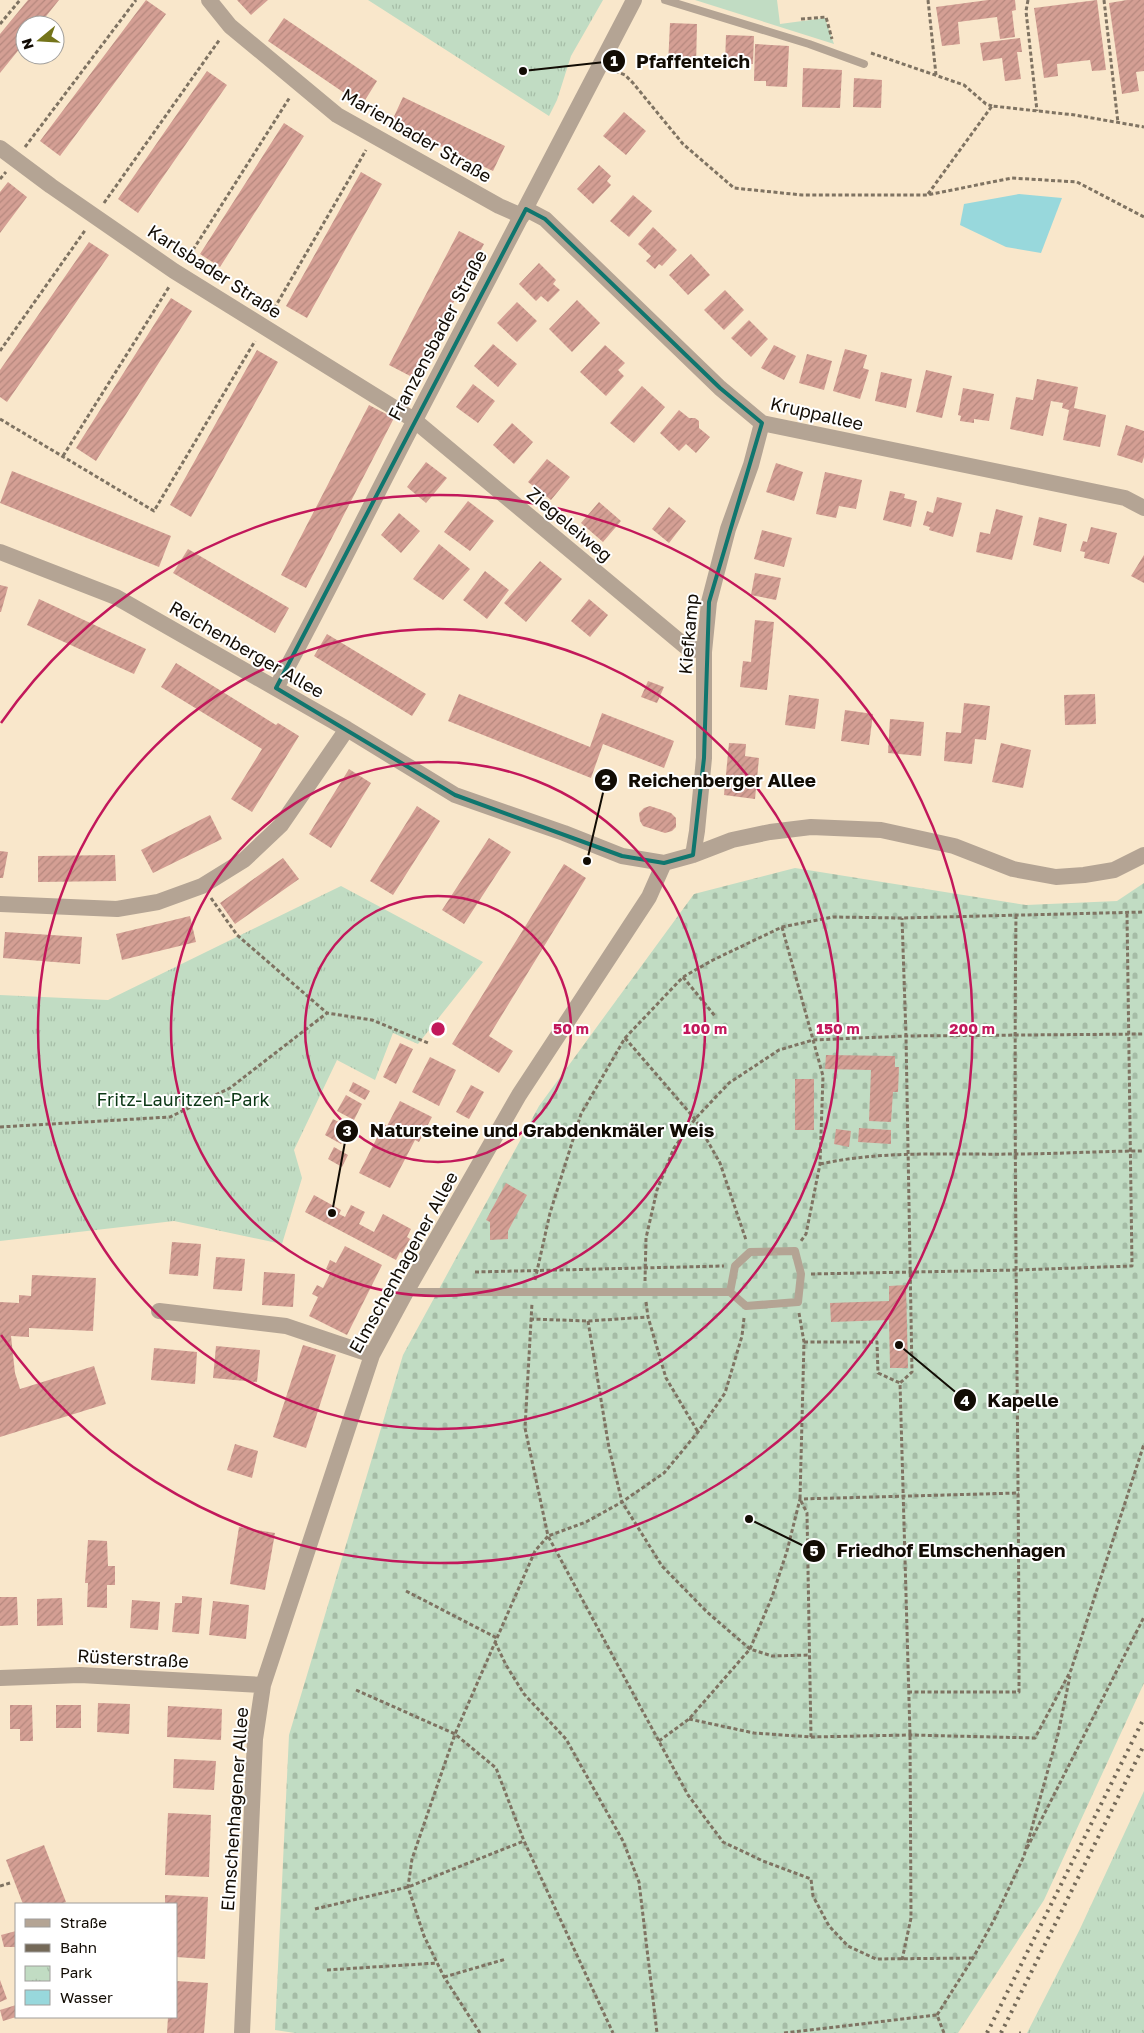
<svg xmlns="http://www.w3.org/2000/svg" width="1144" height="2033" font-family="'Golos Text',sans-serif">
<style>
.green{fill:#c1dcc3}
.cemetery{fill:url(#cemetery-stones)}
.park{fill:url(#park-tufts)}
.water{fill:#98d8dc}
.building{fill:url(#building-hatch)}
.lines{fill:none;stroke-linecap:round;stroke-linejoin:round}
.path{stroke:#7f7362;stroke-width:3;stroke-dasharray:4 2.5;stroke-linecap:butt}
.lane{stroke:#b4a494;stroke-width:8}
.street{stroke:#b4a494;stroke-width:16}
.rail{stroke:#746958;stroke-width:4;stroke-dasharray:2.5 5;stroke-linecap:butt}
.marked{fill:none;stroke:#0f766e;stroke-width:4;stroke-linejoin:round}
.ring{fill:none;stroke:#c2185b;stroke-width:2.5}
.labels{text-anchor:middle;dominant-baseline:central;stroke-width:4;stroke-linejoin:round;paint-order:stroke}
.street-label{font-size:18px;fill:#120c04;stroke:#fff}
.park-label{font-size:18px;fill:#0c3816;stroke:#fff}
.centre{fill:#c2185b;stroke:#fff;stroke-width:2.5}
.ring-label{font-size:15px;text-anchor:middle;font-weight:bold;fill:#c2185b;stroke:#fff;stroke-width:4;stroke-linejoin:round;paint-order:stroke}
.leader{fill:none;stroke:#120c04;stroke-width:2}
.callout-dot{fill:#120c04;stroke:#fff;stroke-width:2}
.mark-label{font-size:15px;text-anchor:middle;font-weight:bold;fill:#fff}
.callout-label{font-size:19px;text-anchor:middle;font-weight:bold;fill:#120c04;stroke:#fff;stroke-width:4;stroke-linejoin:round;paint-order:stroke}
</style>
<defs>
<pattern id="cemetery-stones" width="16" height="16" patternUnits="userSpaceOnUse" patternTransform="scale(1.25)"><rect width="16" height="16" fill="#c1dcc3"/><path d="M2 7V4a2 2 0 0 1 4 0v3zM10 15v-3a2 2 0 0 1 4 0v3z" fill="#a5bca6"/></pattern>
<pattern id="park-tufts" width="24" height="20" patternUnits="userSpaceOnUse" patternTransform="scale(1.25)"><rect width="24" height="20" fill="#c1dcc3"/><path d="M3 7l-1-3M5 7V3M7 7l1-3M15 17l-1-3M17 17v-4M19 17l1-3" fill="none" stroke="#a5bca6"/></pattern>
<pattern id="building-hatch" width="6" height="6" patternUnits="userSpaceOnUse" patternTransform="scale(1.25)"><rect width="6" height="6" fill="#d49f94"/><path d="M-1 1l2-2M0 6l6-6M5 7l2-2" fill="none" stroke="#b5887e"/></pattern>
</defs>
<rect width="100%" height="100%" fill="#f9e7cb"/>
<path class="green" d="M695 0H777L780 24 825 18 834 44Z"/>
<path class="cemetery" d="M795 868 1026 905 1117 901 1144 883V1683L1044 1900 958 2033H295L275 2030 289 1735 403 1355 539 1106 694 894Z"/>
<path class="park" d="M368 0H603L571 56 557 100 549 116Z
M341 886 483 962 418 1044 393 1033 375 1080 337 1060 294 1150 302 1178 282 1244 174 1221 0 1241V995L108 1000Z
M1144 1791V2033H1027L1079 1931Z"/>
<path class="water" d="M1019 194 1062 198 1041 253 1006 247 960 225 964 204Z"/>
<path class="building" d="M28 0H59L39 25H25V42L0 73V34Z
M146 0 166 14 60 156 40 141Z
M237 0H268L251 15Z
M988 0H1015L1016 10 1012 11 1015 37 1000 39 997 17 958 22 960 44 942 46 936 7Z
M1097 0 1106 70 1092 71 1090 60 1073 62 1057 64 1058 76 1044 78 1034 8Z
M1127 0H1144V71L1136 72 1139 91 1122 94 1109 3Z
M284 18 377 81 362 105 268 41Z
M670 23 697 24 696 66 668 65Z
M726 35 754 36 753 64 725 63Z
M1020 38 1022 52H1017L1021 79 1005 81 1002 58 983 61 980 43Z
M755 44 789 46 787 87 766 86V81H754Z
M803 68 842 70 840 108 802 107Z
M207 71 227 85 138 213 118 199Z
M854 78 882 80 881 108 853 107Z
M403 97 505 146 493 171 391 123Z
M624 112 646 131 626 155 603 136Z
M284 123 304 136 220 267 200 254Z
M599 165 611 176 607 181 611 185 593 204 577 189Z
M361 172 382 184 307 318 286 306Z
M8 182 27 197 0 233V192Z
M633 195 652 211 629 237 610 221Z
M653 227 677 250 662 266 659 264 655 269 646 261 651 256 638 244Z
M459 231 484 244 414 378 389 365Z
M89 242 109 255 7 402 0 397V370Z
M691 254 710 275 688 295 669 275Z
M539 263 556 280 553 284 560 290 548 302 541 296 536 301 519 284Z
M725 290 744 310 724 330 704 310Z
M171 298 192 311 96 461 76 448Z
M577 300 600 323 572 352 549 329Z
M517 302 537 321 517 342 497 323Z
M749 320 768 339 751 357 731 338Z
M493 344 517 364 498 387 474 366Z
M605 345 625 363 618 370 624 376 606 396 580 372Z
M774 345 796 356 784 380 761 368Z
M845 349 867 355 863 368 869 370 860 399 833 391Z
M257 350 278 362 191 517 170 505Z
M807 354 832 361 824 390 799 383Z
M926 370 952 376 942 418 916 412Z
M881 372 912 379 906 408 875 401Z
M1037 379 1078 387 1074 408 1106 415 1100 447 1063 440 1069 410 1062 408 1063 403 1051 401 1043 436 1010 429 1016 397 1033 400Z
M473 384 495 401 478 423 456 407Z
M642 386 665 407 634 443 610 423Z
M963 388 994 394 989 421 974 419V423L960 421 961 416 958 415Z
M369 405 394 418 306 588 281 575Z
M679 410 689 418H695L699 421V428L710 437 696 453 686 444 679 451 660 433Z
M512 423 533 442 514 464 493 445Z
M1126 425 1144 431V457L1142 463 1117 455Z
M547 459 570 477 551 500 528 482Z
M426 462 447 478 426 503 407 487Z
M776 463 803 472 794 501 766 492Z
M12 471 171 536 159 567 0 503Z
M825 472 862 480 856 509 839 506 836 518 816 514Z
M890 491 905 494 904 498 917 501 911 527 883 520Z
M937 497 962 503 953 537 929 530 930 527 923 525 927 511 933 513Z
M468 501 494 521 470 551 444 532Z
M599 502 621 521 603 542 581 523Z
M669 507 686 521 669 543 652 529Z
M996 509 1023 516 1012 560 976 552 980 532 990 534Z
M399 513 420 531 401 553 381 535Z
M1039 517 1067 524 1061 552 1033 545Z
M1091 527 1117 533 1109 564 1084 558 1085 552 1080 551 1083 541 1087 542Z
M762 530 792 538 784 567 754 559Z
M439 544 470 569 443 600 413 579Z
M188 549 289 608 275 633 173 573Z
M1144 555V583L1131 576Z
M540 561 562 579 526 622 504 603Z
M485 571 509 590 487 619 463 600Z
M755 573 781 578 776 600 751 595Z
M0 585 8 587 1 612H0Z
M39 599 146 649 134 674 27 625Z
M589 599 608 615 590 637 571 621Z
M755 620 774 622 767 690 740 687 743 661 751 662Z
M327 634 426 694 412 716 314 656Z
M176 663 276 725 278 723 299 736 252 812 231 799 262 749 161 687Z
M648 681 664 687 657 703 641 697Z
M459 694 590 747 602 713 674 741 664 768 603 744 591 778 448 721Z
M1095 694 1096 724 1065 725 1064 695Z
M789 695 819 699 815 729 785 725Z
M964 703 990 706 986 740 975 739 972 764 944 761 946 732 961 733Z
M845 710 873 714 869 745 841 741Z
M890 719 924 722 921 756 888 753Z
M729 743 746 744 745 756 759 758 755 799 724 795Z
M1001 743 1031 750 1023 788 992 782Z
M349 769 371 783 331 848 309 834Z
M417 806 440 821 393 895 370 881Z
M650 806 671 813 676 818V827L672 831 665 833 643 826 640 821 639 813 644 808Z
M210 815 222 839 153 873 141 850Z
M489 838 511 852 464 924 442 910Z
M0 851 8 852 3 878H0Z
M115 855 116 881 38 882V856Z
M283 858 299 879 235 924 220 903Z
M564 864 586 878 489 1036 513 1051 499 1073 452 1044Z
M190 916 196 942 122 960 116 934Z
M5 932 82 937 80 964 3 958Z
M400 1043 413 1049 396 1084 383 1077Z
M826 1055 895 1056V1067H899L898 1092H893L891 1122 869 1121 871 1070 825 1069Z
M430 1057 456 1070 439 1106 412 1092Z
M795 1079H814V1130H795Z
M353 1082 370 1091 365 1100 349 1091Z
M471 1085 484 1092 469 1119 456 1112Z
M346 1095 362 1104 354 1120 337 1111Z
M400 1101 432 1117 419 1142 415 1140 390 1188 359 1173 384 1124 387 1126Z
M333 1119 350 1128 341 1144 325 1135Z
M859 1128 891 1130V1144L858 1142Z
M836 1129 851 1131 849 1147 834 1144Z
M334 1147 348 1155 342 1167 328 1159Z
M506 1183 527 1195 508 1231V1239L490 1240V1222L486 1220Z
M314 1195 341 1210 339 1214 345 1217 351 1205 365 1212 359 1224 374 1232 383 1214 411 1229 407 1237 410 1239 402 1253 400 1252 396 1260 305 1212Z
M172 1242 201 1244 198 1276 169 1274Z
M345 1246 382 1265 347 1335 309 1316 318 1297 312 1294 317 1285 323 1288 331 1272 326 1269 330 1260 336 1263Z
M216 1257 245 1259 242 1291 213 1289Z
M264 1272 295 1274 293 1307 262 1305Z
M32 1275 96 1278 93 1331 29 1328V1337L11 1336 15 1373 20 1389 94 1366 106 1404 0 1437V1302L19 1303V1295L31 1296Z
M906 1285 908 1368H890L889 1320 831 1322 830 1303 889 1301V1286Z
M303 1345 336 1355 306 1448 273 1437Z
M216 1346 260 1350 257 1382 213 1378Z
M154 1348 197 1352 195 1384 151 1380Z
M235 1444 258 1451 252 1478 227 1470Z
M239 1527 275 1533 265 1590 230 1584Z
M88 1540 107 1541 108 1566H115V1585H107V1608L87 1607 88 1583H85Z
M182 1596 202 1598 199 1634 172 1632 175 1603H182Z
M0 1597H17L18 1625 0 1626Z
M62 1598 63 1625 37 1626V1599Z
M132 1600 160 1602 158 1630 130 1628Z
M213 1601 249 1605 246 1639 209 1635Z
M98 1703 130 1704 129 1734 97 1732Z
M10 1705H32L33 1741H20V1729H10Z
M56 1705H81V1728H56Z
M168 1706 222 1709 221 1740 167 1737Z
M174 1759 216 1761 214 1790 173 1788Z
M168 1813 211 1815 209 1877 165 1875Z
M44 1845 66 1902 60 1904H23L6 1860Z
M165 1895 208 1897 205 1959 176 1957V1904H165Z
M16 1931V1947H4L1 1935Z
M0 1980 7 1999 0 2002Z
M176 1981 208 1983 204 2033H167L168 2017H176Z
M16 2005V2017L3 2021 0 2010Z"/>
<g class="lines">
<path class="path" d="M928 0 936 75
M1028 0 1026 11 1037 111
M1104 0 1118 123
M801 19 826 17 832 39
M0 24 20 0
M871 53 964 85 986 104 992 106
M615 71 625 75 633 83 683 144 734 188 802 195H927L1012 178 1077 182 1144 217
M25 147 136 0
M0 179 6 172
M928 194 992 106 1075 115 1144 127
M104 203 220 39
M186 261 290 97
M271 314 366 150
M0 351 86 229
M0 419 154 511 255 341
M63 456 169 287
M211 898 237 935 327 1013
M782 927 823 1076 820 1164 806 1234 801 1241
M683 977 715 1016
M625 1038 695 1119 720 1163 746 1240
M0 1127 170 1117 230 1088 327 1013 372 1020 428 1043
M820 1164C884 1150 950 1155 1014 1154 1058 1154 1101 1151 1144 1151
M475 1272 724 1266
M811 1274 1018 1270 1132 1266 1127 914
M535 1280 550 1213 581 1114 625 1038 683 977 713 960 782 927 833 917 902 918 1144 912
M645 1281 646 1238 657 1190 674 1148 695 1119 729 1083 779 1050 813 1040 906 1036 1144 1034
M646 1302 648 1317 666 1378 698 1432
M799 1313 804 1342 800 1499 807 1513 811 1737
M744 1318 742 1336 725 1393 698 1432 664 1473 622 1502 586 1522 548 1536 688 1795 723 1842 763 1861 811 1879 813 1896 829 1926 848 1946 876 1959 973 1958
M530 1319 588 1321 648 1317
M588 1321 609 1448 622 1502 662 1566 707 1612 750 1649 772 1656 809 1655
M804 1342H877L878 1373 900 1383
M406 1591 497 1638
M495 1642 506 1665 524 1694 566 1739 623 1841 639 1882 657 2033
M356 1690 455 1734 496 1768 524 1841 613 2033
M908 1692H1019C1019 1433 1013 1174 1016 914
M689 1719 754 1733 811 1737 910 1735 1035 1738 1071 1670 1144 1444
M659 1741 689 1719 750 1649 772 1597 787 1551 800 1499 1019 1493
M1027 1848 1144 1617
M0 1886 10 1883
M315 1909 408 1887 524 1841
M902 1960 911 1918 910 1735 900 1383 912 1372 906 1036 902 918
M327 1970 437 1963
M444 1977 506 1959
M480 2033 444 1977 424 1936 408 1887 412 1859 455 1734 535 1551 548 1536 525 1428 532 1303
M784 2033 937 2015
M944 2033 937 2015 973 1958 994 1920 1024 1856 1058 1734 1070 1676
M1019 2033H1021"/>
<path class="lane" d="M665 0 809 44 864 64
M406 1292H730L746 1306 798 1302 801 1274 795 1251 750 1252 735 1266 730 1292"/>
<path class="street" d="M209 0 230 26 337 115 499 206 522 216
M0 148 51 186 174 271 414 420 685 646 704 652
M526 209 545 219 720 388 762 423 1125 498 1144 508
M0 552 116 597 347 729 455 795 564 833 622 856 664 863 693 855 732 840 770 832 811 827 881 830 954 846 1013 869 1056 877 1084 875 1114 870 1144 855
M276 688C325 599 369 508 416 418 488 279 562 140 634 0
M693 855 697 831 704 758V652L709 602 728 529 751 465 762 423
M0 904 117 909 158 902 202 886 244 860 281 825 347 729
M159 1311 286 1326 372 1355
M0 1678 80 1675 263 1685
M242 2033 255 1739 263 1685 372 1355 406 1292 519 1095 649 897 664 863"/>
<path class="rail" d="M987 2033 1144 1718
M1001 2033 1144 1745"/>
</g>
<path class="marked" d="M526 209 545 219 720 388 762 423 709 602 704 758 693 855 664 863 622 856 455 795 276 688Z"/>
<g class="ring">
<circle cx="438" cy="1029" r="133"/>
<circle cx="438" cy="1029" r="267"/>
<circle cx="438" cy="1029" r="400"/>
<path d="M1 723A534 534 0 1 1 1 1335"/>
</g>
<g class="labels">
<g class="street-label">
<text transform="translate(417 135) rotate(30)">Marienbader Straße</text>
<text transform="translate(215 271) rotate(33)">Karlsbader Straße</text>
<text transform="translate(437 335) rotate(-62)">Franzensbader Straße</text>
<text transform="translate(817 413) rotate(13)">Kruppallee</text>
<text transform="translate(570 524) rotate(40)">Ziegeleiweg</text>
<text transform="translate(688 634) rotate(-85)">Kiefkamp</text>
<text transform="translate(247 649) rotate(30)">Reichenberger Allee</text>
<text transform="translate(403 1262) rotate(-61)">Elmschenhagener Allee</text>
<text transform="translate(133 1658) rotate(3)">Rüsterstraße</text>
<text transform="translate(234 1809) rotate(-86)">Elmschenhagener Allee</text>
</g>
<g class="park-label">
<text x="183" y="1099">Fritz-Lauritzen-Park</text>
</g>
</g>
<circle cx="438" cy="1029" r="8" class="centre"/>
<g class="ring-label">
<text x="571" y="1034">50 m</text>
<text x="705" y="1034">100 m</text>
<text x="838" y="1034">150 m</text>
<text x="972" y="1034">200 m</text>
</g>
<path class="leader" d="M523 71L614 61M587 861L606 780M332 1213L347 1131M899 1345L965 1400M749 1519L814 1551"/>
<g class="callout-dot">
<circle cx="523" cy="71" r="5"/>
<circle cx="587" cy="861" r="5"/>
<circle cx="332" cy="1213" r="5"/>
<circle cx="899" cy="1345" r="5"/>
<circle cx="749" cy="1519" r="5"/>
<circle cx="614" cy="61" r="12"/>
<circle cx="606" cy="780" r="12"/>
<circle cx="347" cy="1131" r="12"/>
<circle cx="965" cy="1400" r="12"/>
<circle cx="814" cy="1551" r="12"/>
</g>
<g class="mark-label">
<text x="614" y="66">1</text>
<text x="606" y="785">2</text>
<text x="347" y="1136">3</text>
<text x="965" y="1406">4</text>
<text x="814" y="1556">5</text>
</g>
<g class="callout-label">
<text x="693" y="68">Pfaffenteich</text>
<text x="722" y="787">Reichenberger Allee</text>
<text x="542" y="1137">Natursteine und Grabdenkmäler Weis</text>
<text x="1023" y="1407">Kapelle</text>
<text x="951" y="1557">Friedhof Elmschenhagen</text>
</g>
<rect x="15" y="1903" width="162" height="115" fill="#ffffff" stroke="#a09e9b"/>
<rect x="25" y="1919" width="25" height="8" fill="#b4a494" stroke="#a09e9b"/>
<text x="60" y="1928" font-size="15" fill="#120c04">Straße</text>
<rect x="25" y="1944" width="25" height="8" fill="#746958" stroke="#a09e9b"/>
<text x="60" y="1953" font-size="15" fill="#120c04">Bahn</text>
<rect x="25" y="1966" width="25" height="15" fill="url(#park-tufts)" stroke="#a09e9b"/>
<text x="60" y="1978" font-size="15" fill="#120c04">Park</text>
<rect x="25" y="1990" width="25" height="15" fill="#98d8dc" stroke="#a09e9b"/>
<text x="60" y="2003" font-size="15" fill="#120c04">Wasser</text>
<g transform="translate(40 40) rotate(252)"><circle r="24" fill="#ffffff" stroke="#a09e9b"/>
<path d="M0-4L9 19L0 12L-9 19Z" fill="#74741a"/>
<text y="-8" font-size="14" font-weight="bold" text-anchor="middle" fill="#120c04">N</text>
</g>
</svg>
